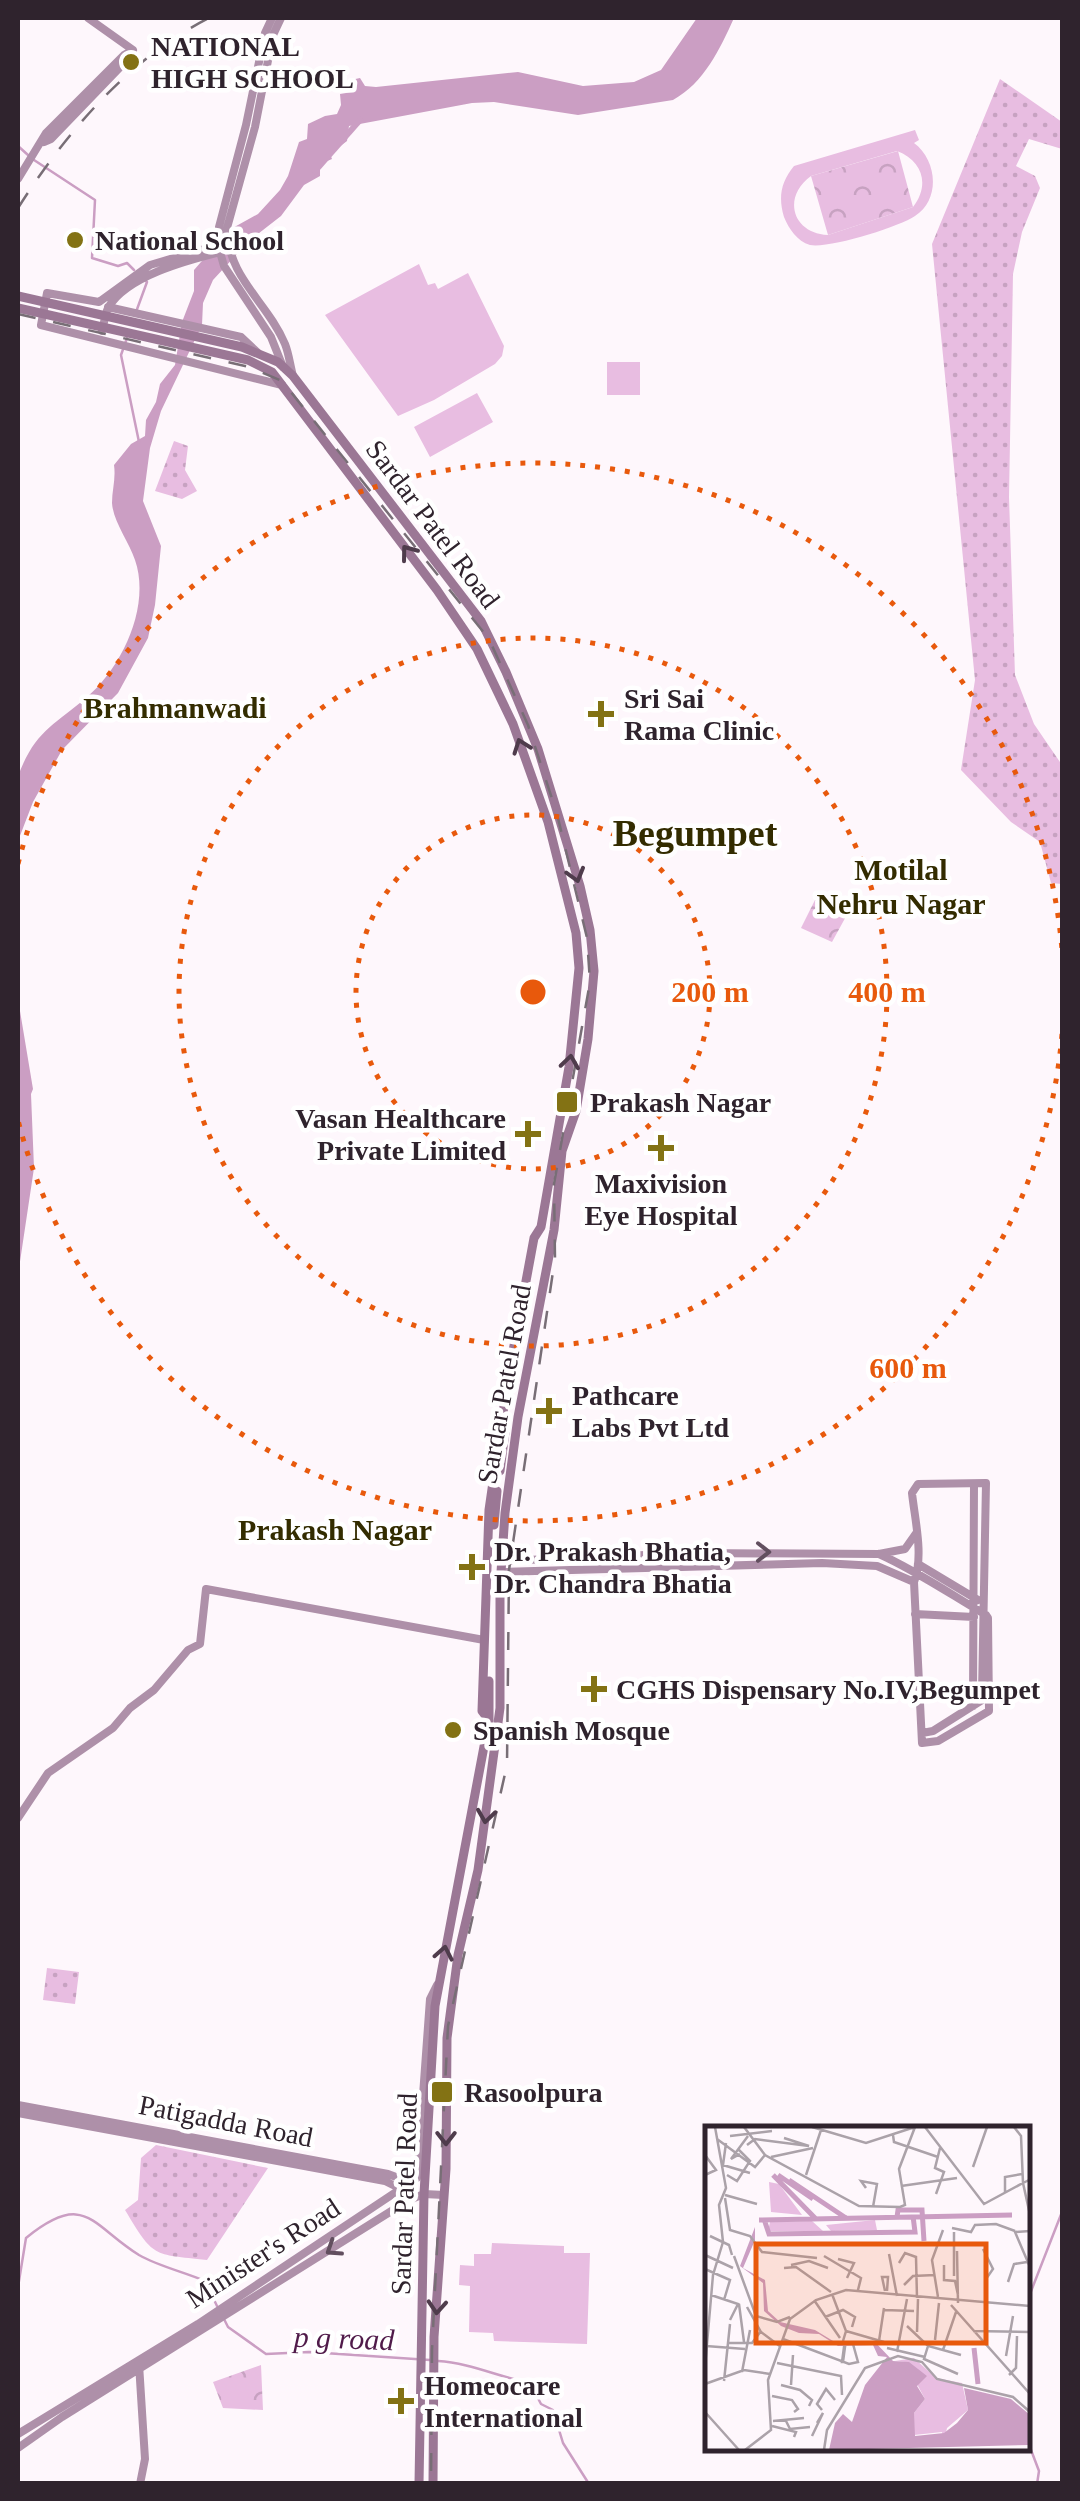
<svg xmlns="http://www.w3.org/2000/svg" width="1080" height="2501" font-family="Georgia,serif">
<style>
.grass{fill:url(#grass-dots)}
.forest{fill:url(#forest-crowns)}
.pitch{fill:#e8bde1;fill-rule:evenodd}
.water{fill:#cb9ec3}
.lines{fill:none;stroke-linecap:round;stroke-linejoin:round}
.stream{stroke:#cb9ec3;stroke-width:2.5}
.canal{stroke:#cb9ec3;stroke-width:6}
.secondary{stroke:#ae90a9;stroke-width:8}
.primary{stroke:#9b7795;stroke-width:9}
.rail{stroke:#786e76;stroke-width:2.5;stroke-dasharray:18 18;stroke-linecap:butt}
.oneway{stroke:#4f3c4c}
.oneway2{stroke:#624f5f}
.ring{fill:none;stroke:#e8590c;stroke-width:5;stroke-dasharray:5 10}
.poi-dot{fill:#837214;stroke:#fff;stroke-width:4}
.labels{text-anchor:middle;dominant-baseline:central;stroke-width:9;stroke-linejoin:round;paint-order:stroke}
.poi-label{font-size:28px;font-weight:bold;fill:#2f232d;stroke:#fff;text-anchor:start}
.street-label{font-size:28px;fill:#2f232d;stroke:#fff}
.neighbourhood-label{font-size:30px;font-weight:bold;fill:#332c00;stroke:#fff}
.water-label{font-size:30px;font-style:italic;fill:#501b4a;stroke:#fff}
.district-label{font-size:38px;font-weight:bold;fill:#332c00;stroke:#fff}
.inset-river{fill:none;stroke:#cb9ec3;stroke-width:5}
.inset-road{fill:none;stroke:#aba2a9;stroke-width:2.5}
.view{fill:#e8590c;fill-opacity:0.15;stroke:#e8590c;stroke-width:5}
.inset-edge{fill:none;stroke:#2f232d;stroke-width:5}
.centre{fill:#e8590c;stroke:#fff;stroke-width:5}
.ring-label{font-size:30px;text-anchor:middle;font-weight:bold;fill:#e8590c;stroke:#fff;stroke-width:9;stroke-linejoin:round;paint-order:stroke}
</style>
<defs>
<pattern id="grass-dots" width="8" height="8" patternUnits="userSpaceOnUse" patternTransform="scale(2.5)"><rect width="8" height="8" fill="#e8bde1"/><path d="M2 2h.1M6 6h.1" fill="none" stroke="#c7a2c1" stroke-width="1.8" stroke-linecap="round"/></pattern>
<pattern id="forest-crowns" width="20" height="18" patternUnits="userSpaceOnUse" patternTransform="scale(2.5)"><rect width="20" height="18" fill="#e8bde1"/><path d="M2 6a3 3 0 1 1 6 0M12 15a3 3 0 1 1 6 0" fill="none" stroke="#c7a2c1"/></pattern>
</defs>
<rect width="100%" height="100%" fill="#fef7fc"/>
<path class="grass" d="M1000 79 1062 122V149L1029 139 1016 166 1035 176 1040 188 1022 232 1013 274 1009 497 1015 675 1034 724 1062 765V884L1051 883 1040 842 1011 822 961 770 975 680 932 244Z
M174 441 188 446 185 470 197 491 182 499 155 491Z
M47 1968 79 1972 75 2004 43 2000Z
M156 2145 268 2168 207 2260C152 2254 154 2258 125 2210L138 2200 141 2158Z"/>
<path class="forest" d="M898 151 913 207 828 235 811 176Z
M817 896 849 911 832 942 801 928Z
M261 2365 263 2410 223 2408 213 2382Z"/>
<path class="pitch" d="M915 130 919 140 914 143C937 160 941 199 915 216 899 227 828 249 810 245 797 241 789 229 784 217 778 197 781 182 794 166ZM897 151C923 161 930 185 913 207L828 235C792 233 782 197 811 176Z
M419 264 428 285 435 283 438 289 468 273 504 346 502 356 495 364 434 400 398 416 325 315Z
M607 362H640V395H607Z
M477 393 493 422 430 457 414 427Z
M492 2243 564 2246V2253H590L587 2344 494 2341 493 2333 469 2332 470 2286 459 2285 460 2265 474 2266V2254H491Z"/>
<path class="water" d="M697 18H734C720 49 704 83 673 100L578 115 494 102 472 103 349 126 347 141 330 154 332 159 320 164V176L304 185 281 216 249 241 213 280 203 303 202 325 161 411 150 448 143 501 161 546 155 605 148 638 118 693 62 750 33 802 18 841V776C35 731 53 726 87 697 122 667 151 606 135 560 129 542 113 521 112 503 112 490 116 479 114 465L131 444 145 436 146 420 156 402 160 384 175 365 182 322 194 291V270L229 230 258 214 280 190 288 176 299 142 307 139 308 124 325 116 337 114 341 105 340 94 352 92 351 80 360 78 365 86 376 87 518 72 583 86 634 82 661 70Z
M18 999 33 1089 31 1094 34 1168 18 1275Z"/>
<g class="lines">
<path class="stream" d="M18 146 28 155
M34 160 95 200 92 258 118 266 127 263 134 270
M136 312 147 282 144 279
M127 338 121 355 139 442
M18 2287 26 2238C85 2190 91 2225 139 2255 158 2266 184 2272 205 2281L217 2306
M1028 2299 1062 2212
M223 2317 228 2327 266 2354 309 2352 430 2360
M438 2361C470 2363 499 2377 530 2383L541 2404 553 2410 563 2443 589 2484
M1028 2442 1039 2471 1037 2484"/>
<path class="canal" d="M315 171 360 120"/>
<path class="secondary" d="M272 18 265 33 246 125 219 227 220 252 224 266 271 337 283 367
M281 18 273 35 255 127 227 228C228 279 267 301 285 344 289 354 290 365 293 376
M44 142 51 139 128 59 129 53
M18 179 46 133 124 55 133 50 88 18
M228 242 150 265 99 302 47 293 41 325 282 385
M108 307 241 337 258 353
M102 331C104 324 105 314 108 308 126 276 188 260 220 252
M879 1554C917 1571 950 1594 986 1615L988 1618 989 1711 938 1741 922 1743 914 1582C924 1556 915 1521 912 1493L918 1484 986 1483 982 1693V1700L933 1731 922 1733
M502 1561 693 1553 879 1554 905 1549 917 1532
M918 1564 978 1600
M501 1572 822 1563 877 1566 914 1582
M915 1614 974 1617
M973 1706 974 1484
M18 1818 48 1773 113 1728 130 1708 154 1690 188 1650 200 1644 206 1589 484 1640
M18 2105 388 2174 412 2183
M18 2113 385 2181 403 2190
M139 2364 145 2459 140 2484
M18 2434 198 2324 417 2178 430 1999 437 1985
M18 2448 62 2417 409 2200 424 2194 444 2195"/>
<path class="primary" d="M18 296 242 347 278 362 293 376 481 621 506 672 538 749 580 886 590 930 594 971 588 1039 576 1111 562 1151 554 1230 518 1417 505 1513 500 1587V1708L478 1870 458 1955 447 2038 446 2169 434 2337 433 2484
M18 308 248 360 272 372 437 590 477 649 513 724 548 822 576 933 579 968 569 1067 541 1227 534 1238 508 1378 489 1510 482 1711 489 1720 435 2006 424 2194 419 2484
M500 1471 505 1432
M494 1525 497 1491
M489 1681V1720"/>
<path class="rail" d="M18 208C65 134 129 58 209 18
M18 314 249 367 282 381 489 639 528 725 557 814 587 938 590 982 554 1184 555 1258 509 1570 507 1765 448 2026 432 2350 431 2484"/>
</g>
<defs><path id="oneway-chevron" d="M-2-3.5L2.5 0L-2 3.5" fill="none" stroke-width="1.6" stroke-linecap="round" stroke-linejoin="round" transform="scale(2.5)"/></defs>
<g class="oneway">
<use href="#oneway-chevron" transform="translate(408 552) rotate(-127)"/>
<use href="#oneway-chevron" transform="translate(521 746) rotate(-110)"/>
<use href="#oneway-chevron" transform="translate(576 875) rotate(74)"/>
<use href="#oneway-chevron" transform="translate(570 1062) rotate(-82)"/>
<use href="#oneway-chevron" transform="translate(486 1816) rotate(98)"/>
<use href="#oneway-chevron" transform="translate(444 1953) rotate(-79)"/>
<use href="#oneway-chevron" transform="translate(446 2138) rotate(90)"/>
<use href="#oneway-chevron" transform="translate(437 2307) rotate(94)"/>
</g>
<g class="oneway2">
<use href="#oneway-chevron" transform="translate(763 1552)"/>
<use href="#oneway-chevron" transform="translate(333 2249) rotate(147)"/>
</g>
<g class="ring">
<circle cx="533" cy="992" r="177"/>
<circle cx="533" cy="992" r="354"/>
<path d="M1062 1034A531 531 0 0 1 18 1120M18 864A531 531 0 0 1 1062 950"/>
</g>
<g class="poi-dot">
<circle cx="131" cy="62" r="10"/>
<circle cx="75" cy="240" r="10"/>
<path d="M596 699h10v10h10v10h-10v10h-10v-10h-10v-10h10z"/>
<rect x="555" y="1090" width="24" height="24" rx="5"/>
<path d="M523 1119h10v10h10v10h-10v10h-10v-10h-10v-10h10z"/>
<path d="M656 1133h10v10h10v10h-10v10h-10v-10h-10v-10h10z"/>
<path d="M544 1396h10v10h10v10h-10v10h-10v-10h-10v-10h10z"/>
<path d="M467 1552h10v10h10v10h-10v10h-10v-10h-10v-10h10z"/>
<path d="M589 1674h10v10h10v10h-10v10h-10v-10h-10v-10h10z"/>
<circle cx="453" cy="1730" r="10"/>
<rect x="430" y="2080" width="24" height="24" rx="5"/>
<path d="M396 2386h10v10h10v10h-10v10h-10v-10h-10v-10h10z"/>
</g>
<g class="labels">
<g class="poi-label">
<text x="151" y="46">NATIONAL<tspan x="151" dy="32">HIGH SCHOOL</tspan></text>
<text x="95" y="240">National School</text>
<text x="624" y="698">Sri Sai<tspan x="624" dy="32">Rama Clinic</tspan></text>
<text x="590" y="1102">Prakash Nagar</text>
<text x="506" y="1118" text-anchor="end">Vasan Healthcare<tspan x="506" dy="32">Private Limited</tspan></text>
<text x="661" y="1183" text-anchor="middle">Maxivision<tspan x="661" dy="32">Eye Hospital</tspan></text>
<text x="572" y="1395">Pathcare<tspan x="572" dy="32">Labs Pvt Ltd</tspan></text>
<text x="494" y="1551">Dr. Prakash Bhatia,<tspan x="494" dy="32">Dr. Chandra Bhatia</tspan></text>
<text x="616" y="1689">CGHS Dispensary No.IV,Begumpet</text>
<text x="473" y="1730">Spanish Mosque</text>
<text x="464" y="2092">Rasoolpura</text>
<text x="424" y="2385">Homeocare<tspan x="424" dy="32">International</tspan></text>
</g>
<g class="street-label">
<text transform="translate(433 524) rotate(53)">Sardar Patel Road</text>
<text transform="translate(504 1384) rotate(-80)">Sardar Patel Road</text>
<text transform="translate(226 2121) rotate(11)">Patigadda Road</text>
<text transform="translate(404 2194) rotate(-88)">Sardar Patel Road</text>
<text transform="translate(263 2253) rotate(-33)">Minister's Road</text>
</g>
<g class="neighbourhood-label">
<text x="175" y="707">Brahmanwadi</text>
<text x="901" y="869">Motilal<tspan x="901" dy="34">Nehru Nagar</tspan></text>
<text x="335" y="1529">Prakash Nagar</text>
</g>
<g class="water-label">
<text transform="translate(344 2338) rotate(2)">p g road</text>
</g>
<g class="district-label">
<text x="695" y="833">Begumpet</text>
</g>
</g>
<g transform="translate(705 2126)">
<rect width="325" height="325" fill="#fef7fc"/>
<path d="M64 56 74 58 97 89 66 86ZM170 94 172 104 126 105 121 99ZM107 95 118 105H63L65 96Z" fill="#e8bde1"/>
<path d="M209 232 231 252 257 257 263 284 242 302 239 315 237 306 209 309V287L220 273 200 236 190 235Z" fill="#e8bde1"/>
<path d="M50 101V114L38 142 60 154 63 185 75 196 110 204 133 218 170 216 188 235 204 236 222 250 212 260 220 273 209 287 210 310 239 307 252 297 263 284 259 262 306 273 325 289V319L124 324 130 297 138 288 147 296 160 259 182 231 173 230 168 219 133 220 114 208 94 207 76 200 59 185 58 157 35 140Z" fill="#cb9ec3"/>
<path class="inset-river" d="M68 49 110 92M73 49 108 73M84 54 141 92M192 91 193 84H217L219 115M59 93 64 108 210 106 208 90M54 94 307 89M269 222 273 258"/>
<path class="inset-road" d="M39 1 60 29 154 80 195 81 200 79 194 43 210 1M107 1 161 17 210 1M220 1 279 78 318 57 325 89M309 1 316 10 318 57 324 54M188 9 189 16 233 31M25 10 67 5M12 13 50 41 60 29M21 17 18 39 45 47M42 19 50 13 104 20 79 12M35 28 26 33 43 10M0 29 11 44 0 49M66 31 108 22M268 41 282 1M22 49 32 55 45 35 34 24M101 49 116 4M196 60 252 52M161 62 156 55 172 58 168 81M300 67V51L317 48M231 68 239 46 230 42 235 22M20 69 52 78M20 72 25 104 45 110 57 126 112 132M247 102 266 106 270 99 291 98 310 105M325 105 310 106 325 141M5 110 24 119 27 129M278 123 288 143 281 153M252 125 253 177M184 128 192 170M0 129 28 142M29 130 51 190 72 196 85 191M119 130 156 152 153 164M133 133 149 137 142 152M194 137 200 127 211 131 212 172M86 139 104 135 123 142M239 139V154L250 155 253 169M79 142 91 141 126 166M0 143 25 154 19 174M249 150V106M303 156 309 138 322 136M199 159 208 150 230 149M180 165 177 151H183L182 165M127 168 141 205 138 215M6 169 33 178 25 194M233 171 227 134 238 104M109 174 135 212M34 178 39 216M246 179 325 268M42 181 56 206 76 221M179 184 209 185M120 191 138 184 150 191 147 201M202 200 223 220 256 229M141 205 179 216M268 205 325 206M212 206 213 173M78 213 144 238 153 236 148 218M230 214 234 177M174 215 179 182M24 217H47L56 205M1 220 40 223M223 220 219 233 253 248M139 221H140L138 236H137ZM182 222 220 231M238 224 251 186M192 226 202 173M301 230 308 190M72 237 136 250 137 269M0 241 8 149 18 116 14 79 21 62 10 1M37 246 45 204M304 249 311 242 312 210M19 255 25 198M0 258 39 244 65 248M76 259 95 264 107 274 104 280M86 259 88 229M67 270 87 274 93 283 89 286M117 284 112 278 121 263 130 274M0 286 34 324M80 293 85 303 105 301M68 295 99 292M67 300 91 306 89 311M107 310 118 287 112 297M40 324 66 304 63 254 85 193 111 174 141 164 325 180M119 324 122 304 160 242 193 230 217 236 232 253 308 271 325 286"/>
<path class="view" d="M51 118H281V217H51Z"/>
<rect width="325" height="325" class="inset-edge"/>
</g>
<circle cx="533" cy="992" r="15" class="centre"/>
<g class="ring-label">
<text x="710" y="1002">200 m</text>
<text x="887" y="1002">400 m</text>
<text x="908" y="1378">600 m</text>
</g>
<rect width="1080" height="2501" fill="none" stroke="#2f232d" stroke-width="40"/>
</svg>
